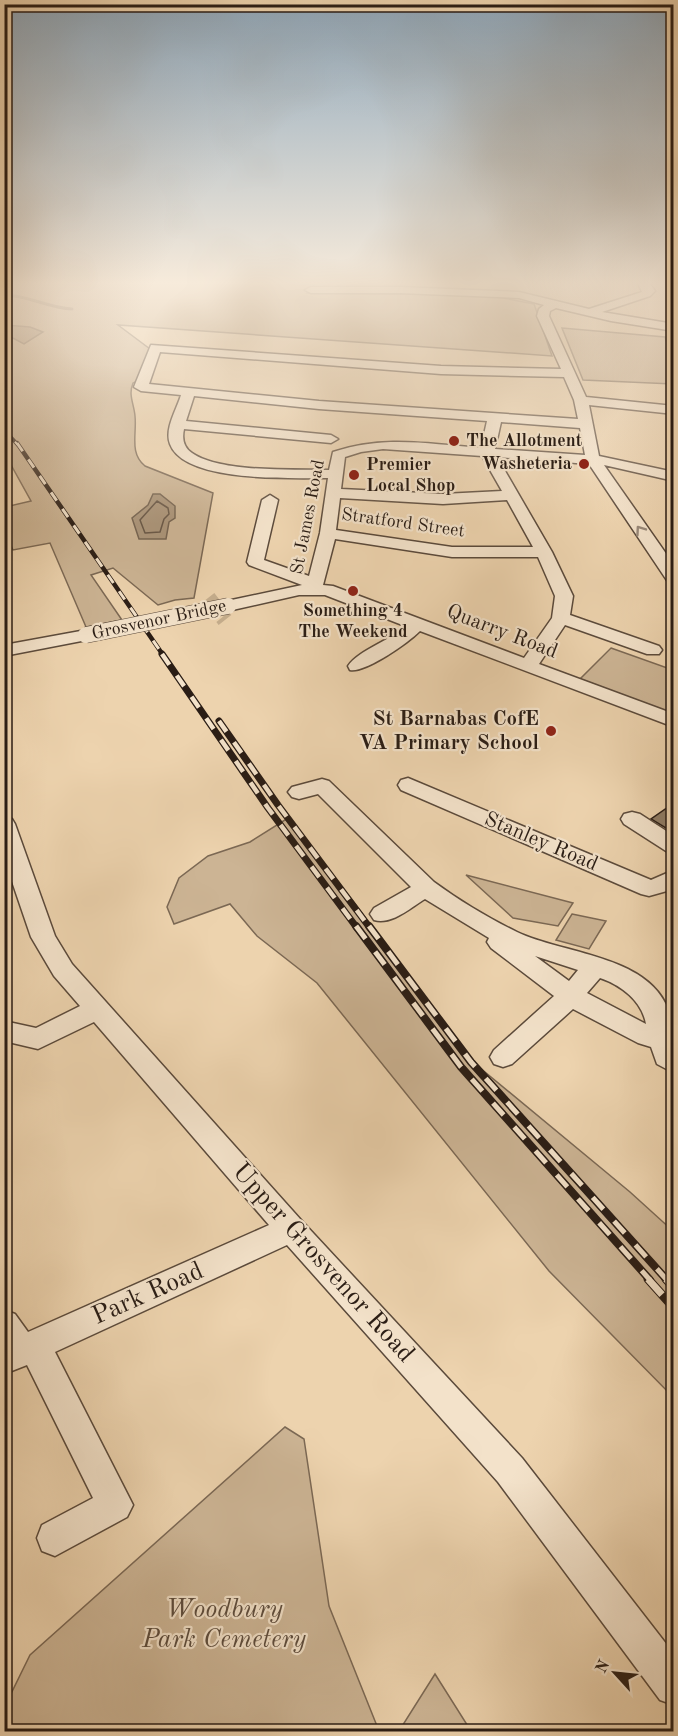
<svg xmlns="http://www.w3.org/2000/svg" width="678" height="1736" font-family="'Old Standard TT',serif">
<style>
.green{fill:#ccb494;stroke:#7b6854;stroke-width:1.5}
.water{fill:#ab957a;stroke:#776552;stroke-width:1.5}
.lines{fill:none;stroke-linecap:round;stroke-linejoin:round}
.shore{stroke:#6a5948;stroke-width:1.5}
.stream{stroke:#776552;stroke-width:3}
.building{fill:#8f7c65;stroke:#2a1d15;stroke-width:1.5}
.minor-tunnel{stroke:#c6af8f;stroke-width:16;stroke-dasharray:16 8;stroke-linecap:butt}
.minor-casing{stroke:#5b4a3b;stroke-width:3}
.minor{fill:#f3e2ca;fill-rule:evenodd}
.rail-far4-casing{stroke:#2a1d15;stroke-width:4}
.rail-far3-casing{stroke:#2a1d15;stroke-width:4.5}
.rail-far2-casing{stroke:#2a1d15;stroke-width:7}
.rail-far1-casing{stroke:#2a1d15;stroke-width:8}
.rail-casing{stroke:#2a1d15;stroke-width:9}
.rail-far4{stroke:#f3e2ca;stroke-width:2;stroke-dasharray:8;stroke-linecap:butt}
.rail-far3{stroke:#f3e2ca;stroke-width:3;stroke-dasharray:10;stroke-linecap:butt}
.rail-far2{stroke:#f3e2ca;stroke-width:4.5;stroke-dasharray:13;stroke-linecap:butt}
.rail-far1{stroke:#f3e2ca;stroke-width:5;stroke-dasharray:16;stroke-linecap:butt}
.rail{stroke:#f3e2ca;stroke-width:7;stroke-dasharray:21;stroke-linecap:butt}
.minor-bridge-casing{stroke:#5b4a3b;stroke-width:17;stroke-linecap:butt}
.minor-bridge{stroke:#f3e2ca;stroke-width:16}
.oneway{stroke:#998979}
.poi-dot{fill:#8f2418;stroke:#f3e2ca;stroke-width:2}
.labels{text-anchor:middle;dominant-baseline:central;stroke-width:4.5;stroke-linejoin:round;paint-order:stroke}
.far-poi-label{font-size:18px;font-weight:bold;fill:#2a1d15;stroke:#f3e2ca;text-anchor:start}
.far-street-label{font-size:18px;fill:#2a1d15;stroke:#f3e2ca}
.street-label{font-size:21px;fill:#2a1d15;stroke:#f3e2ca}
.poi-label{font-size:21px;font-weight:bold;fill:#2a1d15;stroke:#f3e2ca;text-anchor:end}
.near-street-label{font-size:26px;fill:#2a1d15;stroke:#f3e2ca}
.near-park-label{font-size:26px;font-style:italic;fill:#5b4a3b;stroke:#f3e2ca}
</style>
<rect width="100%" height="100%" fill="#edd3ae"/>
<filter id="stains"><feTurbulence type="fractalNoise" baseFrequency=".00333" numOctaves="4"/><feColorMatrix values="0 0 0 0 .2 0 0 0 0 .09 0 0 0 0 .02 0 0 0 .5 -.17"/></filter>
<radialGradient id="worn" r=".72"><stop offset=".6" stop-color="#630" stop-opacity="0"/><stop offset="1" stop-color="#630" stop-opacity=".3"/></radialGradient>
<path class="green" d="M4 281H317L307 293 488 295 534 304 552 356 118 325 150 349 140 380 133 383C128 395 134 404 135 416 137 434 129 453 145 466L213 493 194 598 175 600 158 605 113 568 91 575 122 620 86 627 50 543 13 550 5 532V507L31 501 5 454Z
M562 328 665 337 673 361V384L583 380Z
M611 648 673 670V714L580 679Z
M288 818 362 913 408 979 468 1058 630 1192 673 1231V1397L549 1271 317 983 257 936 230 904 174 924 167 907 179 878 208 856 250 842Z
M466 875 573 903 558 926 513 918Z
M572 914 606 921 589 949 556 940Z
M285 1427 304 1439 329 1606 379 1731H5V1706L30 1655Z
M435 1674 471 1731H399Z"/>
<path class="water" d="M5 325 30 327 43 332 24 344 5 334Z
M153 494H160L175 506V518L169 522 166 539H139L132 518 148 505Z"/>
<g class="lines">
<path class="shore" d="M157 501 168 508 169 514 164 519 160 532 145 533 140 520Z"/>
<path class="stream" d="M4 295C28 295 48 308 72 309"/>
</g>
<path class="building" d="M674 803V833L651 819Z"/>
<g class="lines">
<path class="minor-tunnel" d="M208 598 225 620"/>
<defs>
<path id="minor" d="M637 281H648L655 291 650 296 602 312 674 324V331L611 321 556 308 550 311 549 316 586 397 674 406V414L589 405 599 456 674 472V481L604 465 674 565V583L668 582 589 464 497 457 552 552 573 596 570 615 659 646 662 650 659 654H647L565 625 539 664 674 714V727L420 631C408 643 365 673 350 670L348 666C359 650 388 642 405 626L325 595H299L228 611 222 610 219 606 222 602 302 585 249 565 247 562 262 500 270 495 278 500 264 560 309 576 320 533 328 478C293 478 184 483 170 444 164 429 177 409 181 395L141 391 134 387 151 345 441 366 561 369 537 316 539 309 544 305 519 298 400 293H311L305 290 311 287H400L519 292 589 309 642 292ZM160 352 441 374 564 377 574 400 578 419 319 401 149 384ZM194 396 319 409 487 421 481 448C428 444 384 435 333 452L329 470C294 469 221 473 192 453 183 447 182 438 184 429L331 443 338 439 331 435 186 421ZM501 422 580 428 585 455 495 449ZM383 449 482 456 502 491 443 494 341 489 345 457 361 452ZM340 498 443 504 507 500 533 547H452L336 530ZM335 539 452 557H538L555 596 552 618 524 658 333 586 323 585Z
M86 630 92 631 95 635 92 639 4 656V645Z
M408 778 651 880 674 870V889L649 896 641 894 401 790 398 785 401 780Z
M322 779 329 781 434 882C460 901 488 918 517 932 563 954 647 955 668 1009 676 1029 674 1052 674 1073L657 1064 651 1047 638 1043 573 1009 512 1064 503 1067 494 1064 490 1057 494 1050 554 996 491 948 487 942 489 938 425 899C410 908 392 925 374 920L370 914 374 908 411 887 318 794 299 799 292 797 288 792 292 787ZM535 956 578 970 569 981ZM600 978C621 985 642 1001 646 1024L587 993Z
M632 812 640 814 674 836V853L666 851 624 824 621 819 624 814Z
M4 817 12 819 15 824 55 936 72 964 301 1220 522 1458 674 1654V1705L660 1700 498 1482 287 1245 55 1352 133 1505 127 1517 55 1556 42 1551 37 1538 42 1525 93 1498 27 1365 4 1374V1310L15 1314 28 1332 269 1225 94 1022 38 1049 4 1041V1021L36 1028 80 1006 54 976 31 937 4 858Z"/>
</defs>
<use href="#minor" class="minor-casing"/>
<use href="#minor" class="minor"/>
<defs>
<path id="rail-far4" d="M4 430 18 445"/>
<path id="rail-far3" d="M17 443 163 655"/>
<path id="rail-far2" d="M162 654 268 808 357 928
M219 721 278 805 370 928"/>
<path id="rail-far1" d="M356 926 461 1067 650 1280
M369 926 471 1062 667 1280"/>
<path id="rail" d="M648 1279 674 1308
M666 1279 674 1288"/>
</defs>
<use href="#rail-far4" class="rail-far4-casing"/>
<use href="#rail-far3" class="rail-far3-casing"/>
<use href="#rail-far2" class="rail-far2-casing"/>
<use href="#rail-far1" class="rail-far1-casing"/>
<use href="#rail" class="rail-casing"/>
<use href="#rail-far4" class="rail-far4"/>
<use href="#rail-far3" class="rail-far3"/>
<use href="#rail-far2" class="rail-far2"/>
<use href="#rail-far1" class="rail-far1"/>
<use href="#rail" class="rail"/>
<defs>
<path id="minor-bridge" d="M86 635 228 606"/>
</defs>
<use href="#minor-bridge" class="minor-bridge-casing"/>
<use href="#minor-bridge" class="minor-bridge"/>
</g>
<defs><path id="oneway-chevron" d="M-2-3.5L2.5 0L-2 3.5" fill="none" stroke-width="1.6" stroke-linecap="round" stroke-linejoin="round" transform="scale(1.5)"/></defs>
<use class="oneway" href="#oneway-chevron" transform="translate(640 530) rotate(-125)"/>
<linearGradient id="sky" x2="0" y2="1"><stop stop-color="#8fa8bc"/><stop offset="0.54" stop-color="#f7ebdb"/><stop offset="1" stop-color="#f7ebdb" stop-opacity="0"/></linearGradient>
<rect width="678" height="524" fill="url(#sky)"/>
<g class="poi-dot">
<circle cx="454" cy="441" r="6"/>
<circle cx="584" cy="464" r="6"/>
<circle cx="354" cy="475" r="6"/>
<circle cx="353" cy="591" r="6"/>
<circle cx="551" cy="731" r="6"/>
</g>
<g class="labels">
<g class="far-poi-label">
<text x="466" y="441">The Allotment</text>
<text x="572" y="464" text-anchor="end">Washeteria</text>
<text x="366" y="465">Premier<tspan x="366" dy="21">Local Shop</tspan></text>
<text x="353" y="611" text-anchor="middle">Something 4<tspan x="353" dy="21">The Weekend</tspan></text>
</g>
<g class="far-street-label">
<text transform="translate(308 517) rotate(-79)">St James Road</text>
<text transform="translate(403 523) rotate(8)">Stratford Street</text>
<text transform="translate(159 620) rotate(-12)">Grosvenor Bridge</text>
</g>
<g class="street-label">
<text transform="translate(502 632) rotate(21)">Quarry Road</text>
<text transform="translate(541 842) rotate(23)">Stanley Road</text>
</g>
<g class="poi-label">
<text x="539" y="719">St Barnabas CofE<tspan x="539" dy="24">VA Primary School</tspan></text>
</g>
<g class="near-street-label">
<text transform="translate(323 1263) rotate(48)">Upper Grosvenor Road</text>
<text transform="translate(148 1294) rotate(-24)">Park Road</text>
</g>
<g class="near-park-label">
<text x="224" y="1610">Woodbury<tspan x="224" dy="30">Park Cemetery</tspan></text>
</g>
</g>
<rect width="678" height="1736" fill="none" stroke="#edd3ae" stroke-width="24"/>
<rect x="6" y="6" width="666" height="1724" fill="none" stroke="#2a1d15" stroke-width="3"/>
<rect x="12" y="12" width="654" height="1712" fill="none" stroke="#2a1d15" stroke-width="1.5"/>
<g transform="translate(615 1673) rotate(297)" stroke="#f3e2ca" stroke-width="4.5" paint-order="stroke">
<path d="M0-4.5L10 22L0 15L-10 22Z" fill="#2a1d15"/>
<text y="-9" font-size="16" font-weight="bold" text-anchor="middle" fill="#2a1d15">N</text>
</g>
<rect width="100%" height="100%" filter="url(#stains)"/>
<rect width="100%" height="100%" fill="url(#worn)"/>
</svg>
